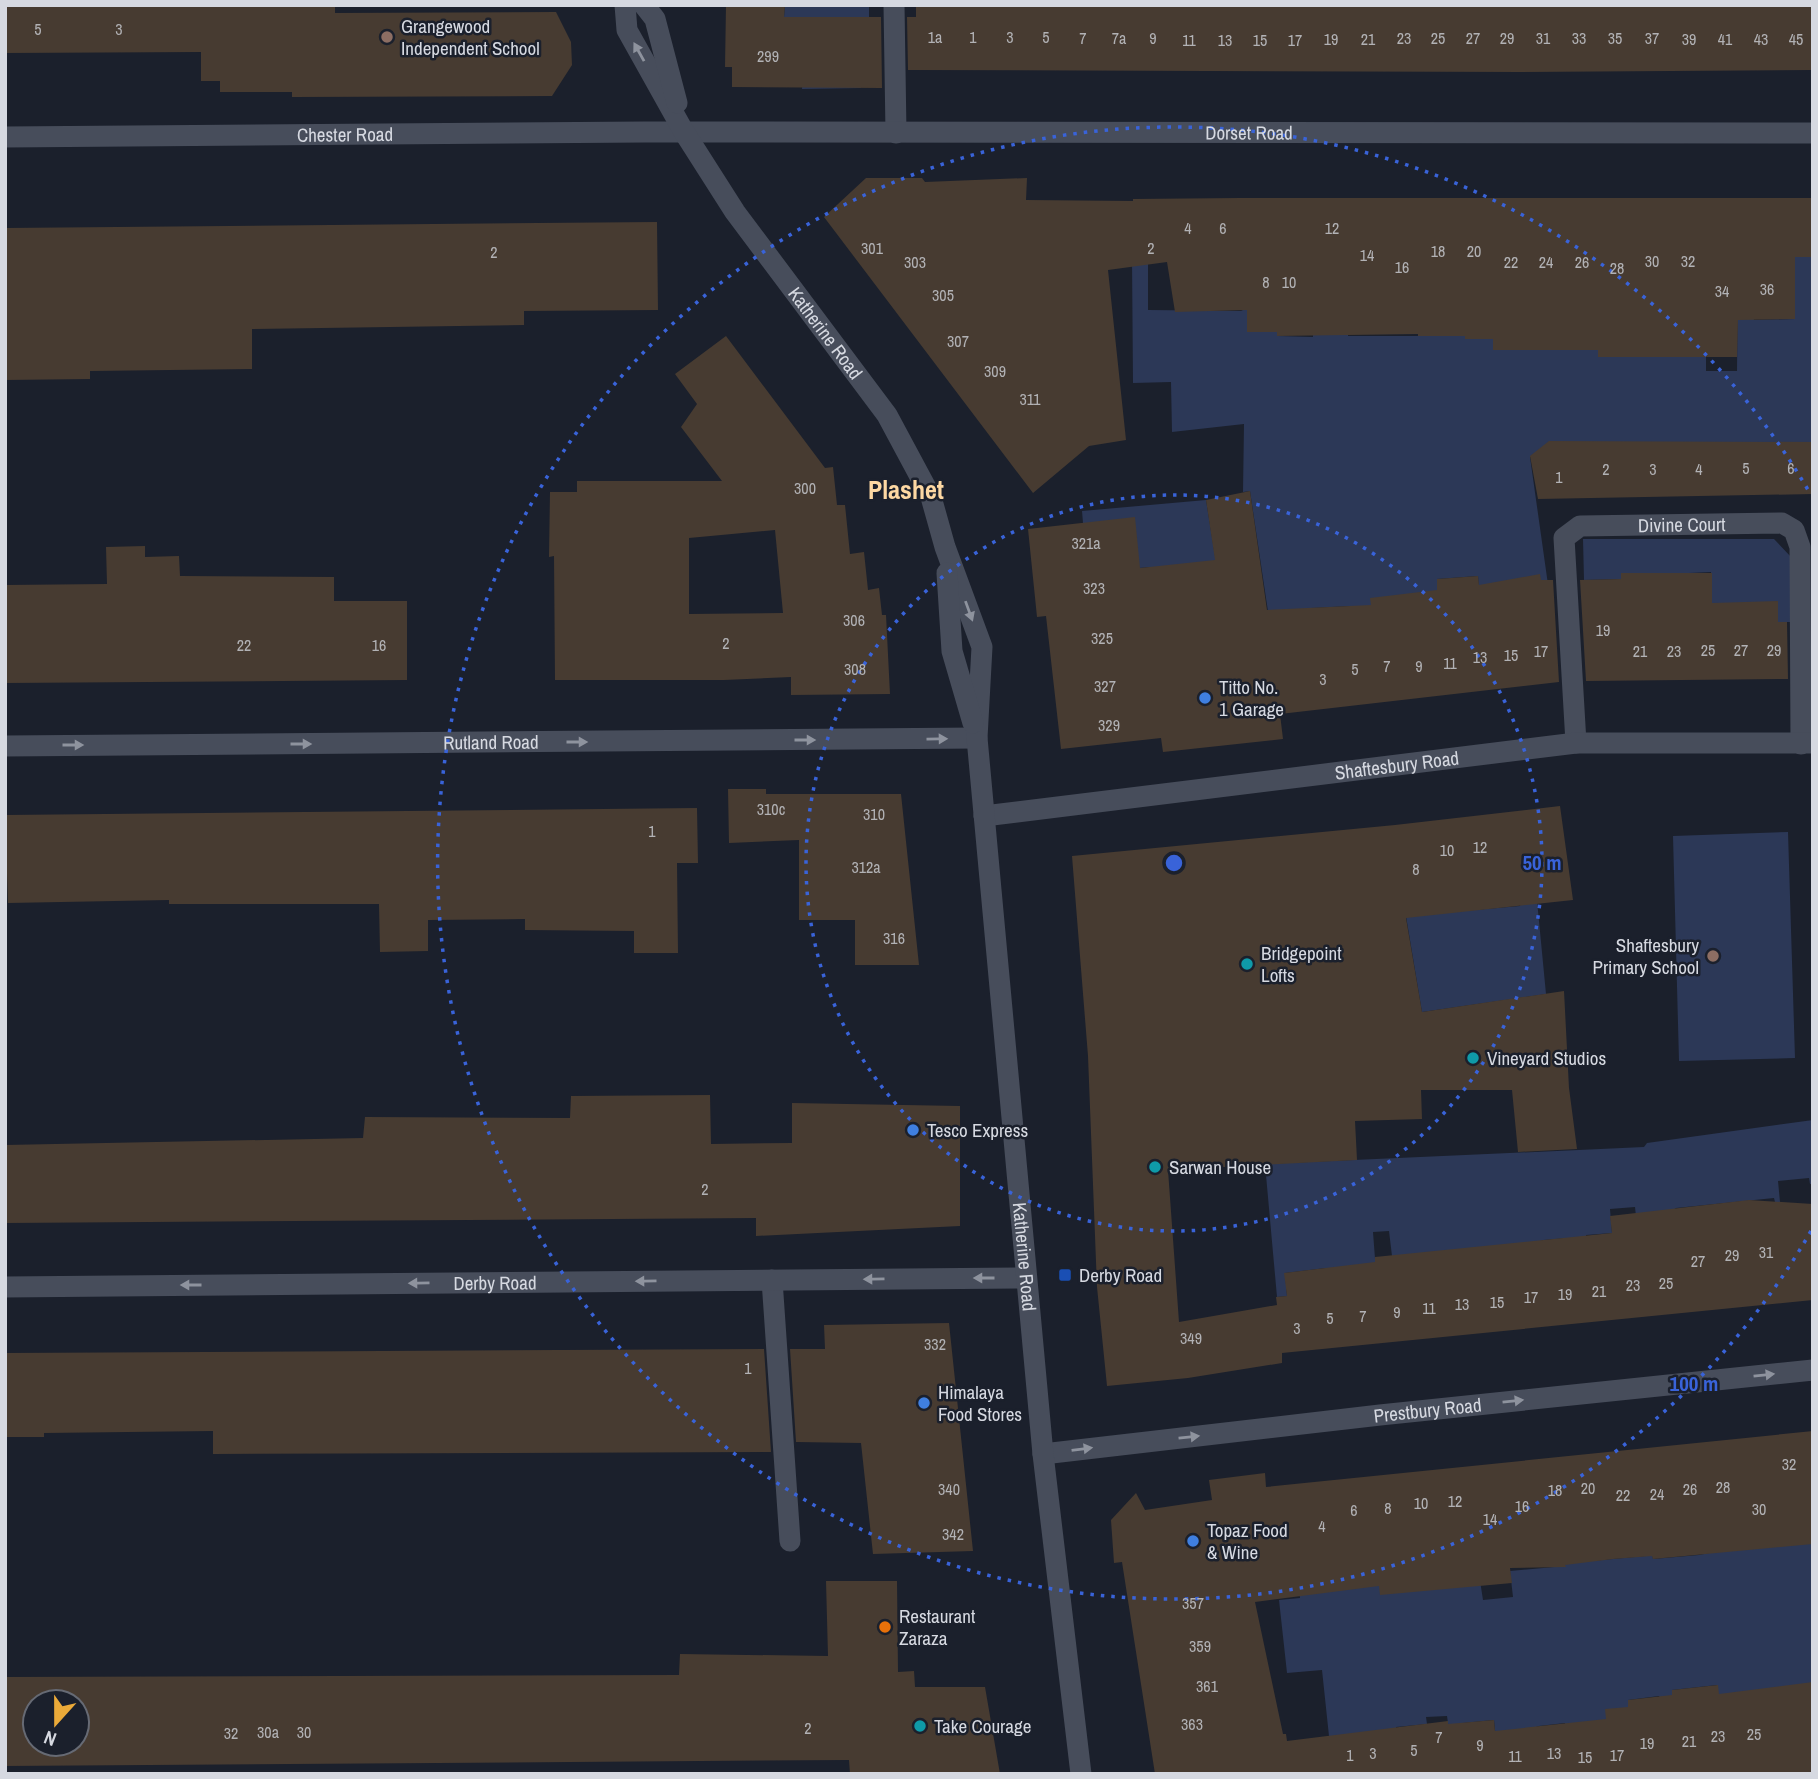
<svg xmlns="http://www.w3.org/2000/svg" width="1818" height="1779" font-family="'Archivo Narrow',sans-serif">
<style>
.green{fill:#2c3857}
.building{fill:#473b31;fill-rule:evenodd}
.lines{fill:none;stroke-linecap:round;stroke-linejoin:round}
.lane{stroke:#474d5b;stroke-width:21}
.street{stroke:#474d5b;stroke-width:21}
.secondary{stroke:#474d5b;stroke-width:21}
.oneway{fill:#8e939e}
.ring{fill:none;stroke:#3963d9;stroke-width:3.5;stroke-dasharray:3.5 7}
.education-dot{fill:#8d6e63;stroke:#1b202c;stroke-width:2.5}
.shop-dot{fill:#3f7fe0;stroke:#1b202c;stroke-width:2.5}
.culture-dot{fill:#0f9aa8;stroke:#1b202c;stroke-width:2.5}
.transit-dot{fill:#1a4fb4;stroke:#1b202c;stroke-width:2.5}
.food-dot{fill:#e8710a;stroke:#1b202c;stroke-width:2.5}
.labels{text-anchor:middle;dominant-baseline:central;stroke-width:5;stroke-linejoin:round;paint-order:stroke}
.number-label{font-size:16px;fill:#b2b2b5}
.poi-label{font-size:19px;fill:#d6d9e1;stroke:#1b202c;text-anchor:start}
.street-label{font-size:19px;fill:#d6d9e1;stroke:#1b202c}
.district-label{font-size:26px;font-weight:bold;fill:#fdd8a3;stroke:#1b202c}
.centre{fill:#3963d9;stroke:#1b202c;stroke-width:3.5}
.ring-label{font-size:21px;text-anchor:middle;font-weight:bold;fill:#3963d9;stroke:#1b202c;stroke-width:5;stroke-linejoin:round;paint-order:stroke}
</style>
<rect width="100%" height="100%" fill="#1b202c"/>
<path class="green" d="M785 5H869V17H863L861 88 802 89 806 17H784Z
M1795 257H1813V442H1675L1530 457 1553 620 1482 626 1478 576 1437 579 1441 634 1377 633 1353 635 1351 606 1312 608 1269 618 1250 491 1243 492 1244 424 1172 432 1171 382 1133 383 1132 259H1148V310L1241 311 1247 308V332H1277L1278 336 1313 337V306L1348 311V336H1447L1465 302V339H1493L1494 350H1528V326H1562L1563 350H1598L1599 357H1632L1706 324V371H1737L1738 258 1754 320 1795 319Z
M1206 500 1223 606 1155 604 1150 567 1106 571 1083 523 1082 511Z
M1583 539H1774L1792 558 1791 622H1778V601L1712 622 1711 572 1689 573V584L1621 574V579L1584 580Z
M1788 832 1795 1058 1679 1061 1673 836Z
M1534 869 1546 994 1422 1012 1406 916 1520 906Z
M1813 1120V1184H1810L1809 1178 1778 1181 1780 1202H1775L1774 1198 1676 1208 1638 1235 1635 1207 1610 1209 1612 1233 1586 1235 1588 1262 1567 1238 1544 1240 1395 1281 1389 1231 1373 1232 1377 1285 1326 1268 1285 1273 1287 1296 1277 1297 1265 1164 1644 1147 1647 1143Z
M1302 1483 1311 1572 1344 1569 1479 1574 1483 1600 1513 1597 1510 1571 1565 1566 1561 1521 1580 1562 1646 1556 1650 1538 1653 1559 1699 1555 1813 1533V1716L1722 1725 1717 1685 1672 1690 1675 1730 1659 1696 1628 1700 1630 1734 1566 1740 1565 1723 1539 1726 1496 1740 1494 1720 1463 1723 1465 1751 1452 1752 1447 1716 1426 1717 1427 1724 1396 1727 1401 1774H1333L1322 1670 1287 1673 1279 1600 1300 1598 1295 1549 1308 1546Z"/>
<path class="building" d="M5 5H335V13L556 12 571 42 572 65 552 96 292 97V92H220V81H201V52L5 53Z
M726 5H785L784 17H881L882 88 732 87V67H725Z
M916 5H1813V70L1523 72 908 70 907 17H916Z
M866 178H922L925 182 1027 178 1026 200 1133 201V199L1240 198H1813V257H1795V319L1738 320 1737 357H1598V350H1493V339H1465V336H1418V334L1277 336V332H1247V310L1175 312 1167 262 1108 270 1126 440 1089 446 1033 493 824 217Z
M657 222 658 310 524 311V325L252 329V369L90 371V379L5 380V228Z
M726 336 825 468 833 467 837 505H845L850 554 864 552 868 590 879 588 882 615H886L890 694 791 695V677L724 680H555L554 556 549 557 550 492H577V481H722L681 427 697 404 675 374ZM775 530 783 613 689 614V538Z
M1549 441 1813 442V494L1538 499 1530 456Z
M1250 491 1267 610 1371 605 1370 598 1437 590V579L1478 576 1479 585 1540 574 1541 580H1553L1559 682 1280 714 1283 739 1163 752 1161 738 1061 749 1046 616 1037 617 1028 529 1135 517 1140 568 1215 560 1206 500Z
M145 546V557L179 556 180 576 334 577V601H407V680L5 683V585L107 584 106 547Z
M1621 573H1712V603L1778 601V622H1787L1788 679 1586 681 1580 580 1621 579Z
M728 789H766V794H901L919 965H855V920H799V840L729 843Z
M1560 806 1573 900 1406 918 1422 1012 1564 991 1569 1088 1577 1149 1518 1152 1512 1090H1421L1422 1119 1355 1121 1357 1160 1168 1170 1179 1322 1277 1305 1276 1297 1287 1296 1284 1273 1375 1262V1257L1612 1233 1610 1216 1749 1200 1813 1204V1300L1282 1353V1363L1188 1378 1107 1386 1097 1287 1088 1056 1072 856 1395 825Z
M697 808 698 863H677L678 953H634V931L525 930V919L428 920V951L380 952 379 904H169V900L8 903 5 815Z
M710 1095 711 1144 792 1143V1103L960 1106V1226L756 1236V1218L5 1223V1145L363 1138 365 1117 570 1118 571 1096Z
M949 1323 973 1551 873 1554 861 1443 796 1442 790 1349H825L824 1325Z
M764 1349 771 1452 213 1454V1431L44 1433V1437H5V1353Z
M1813 1431V1544L1653 1559 1652 1556 1613 1559 1565 1565 1566 1567 1510 1568 1512 1583 1380 1595 1379 1586 1255 1602 1283 1734H1286L1287 1741 1448 1721V1724L1494 1720 1495 1731 1606 1719 1605 1709 1628 1707V1700L1672 1695V1690L1718 1685 1719 1694 1813 1682V1774H1155L1122 1562 1114 1563 1111 1520 1136 1493 1145 1510 1212 1500 1209 1480 1265 1473 1266 1487Z
M826 1581H897L898 1672 914 1671 915 1687H985L1000 1774H850L849 1760 5 1766V1677L679 1675 680 1654 828 1656ZM35 1702H77V1744H35Z"/>
<g class="lines">
<path class="lane" d="M894 5 896 133
M772 1280 790 1541"/>
<g class="street">
<path id="s1" d="M5 137 645 132 1813 133"/>
<path id="s2" d="M1576 743 1564 538 1580 526 1782 523 1794 530 1800 547 1801 744"/>
<path id="s3" d="M5 746 977 738"/>
<path id="s4" d="M984 816 1576 743H1813"/>
<path id="s5" d="M5 1287 1026 1278"/>
<path id="s6" d="M1043 1454 1380 1415 1813 1370"/>
</g>
<g class="secondary">
<path id="s7" d="M625 5 627 30 684 132 735 212 887 415 931 497 945 547 982 647 977 738 1043 1454 1081 1774"/>
<path d="M644 5 655 19 677 103"/>
<path d="M947 573 952 651 973 723"/>
</g>
</g>
<defs><path id="oneway-solid" d="M-6-.8H1V-3.2L6.5 0L1 3.2V.8H-6Z" transform="scale(1.75)"/></defs>
<g class="oneway">
<use href="#oneway-solid" transform="translate(639 52) rotate(-119)"/>
<use href="#oneway-solid" transform="translate(969 611) rotate(70)"/>
<use href="#oneway-solid" transform="translate(937 739) rotate(-1)"/>
<use href="#oneway-solid" transform="translate(805 740)"/>
<use href="#oneway-solid" transform="translate(577 742)"/>
<use href="#oneway-solid" transform="translate(301 744)"/>
<use href="#oneway-solid" transform="translate(73 745)"/>
<use href="#oneway-solid" transform="translate(984 1278) rotate(180)"/>
<use href="#oneway-solid" transform="translate(874 1279) rotate(179)"/>
<use href="#oneway-solid" transform="translate(646 1281) rotate(179)"/>
<use href="#oneway-solid" transform="translate(419 1283) rotate(179)"/>
<use href="#oneway-solid" transform="translate(191 1285) rotate(180)"/>
<use href="#oneway-solid" transform="translate(1764 1375) rotate(-6)"/>
<use href="#oneway-solid" transform="translate(1513 1401) rotate(-6)"/>
<use href="#oneway-solid" transform="translate(1189 1437) rotate(-6)"/>
<use href="#oneway-solid" transform="translate(1082 1449) rotate(-7)"/>
</g>
<g class="ring">
<circle cx="1174" cy="863" r="368"/>
<path d="M1811 1231A736 736 0 1 1 1811 495"/>
</g>
<g class="education-dot">
<circle cx="387" cy="37" r="7"/>
<circle cx="1713" cy="956" r="7"/>
</g>
<g class="shop-dot">
<circle cx="1205" cy="698" r="7"/>
<circle cx="913" cy="1130" r="7"/>
<circle cx="924" cy="1403" r="7"/>
<circle cx="1193" cy="1541" r="7"/>
</g>
<g class="culture-dot">
<circle cx="1247" cy="964" r="7"/>
<circle cx="1473" cy="1058" r="7"/>
<circle cx="1155" cy="1167" r="7"/>
<circle cx="920" cy="1726" r="7"/>
</g>
<rect class="transit-dot" x="1058" y="1268" width="14" height="14" rx="3.5"/>
<circle class="food-dot" cx="885" cy="1627" r="7"/>
<g class="labels">
<g class="number-label">
<text x="38" y="29">5</text>
<text x="119" y="29">3</text>
<text x="935" y="37">1a</text>
<text x="973" y="37">1</text>
<text x="1010" y="37">3</text>
<text x="1046" y="37">5</text>
<text x="1083" y="38">7</text>
<text x="1119" y="38">7a</text>
<text x="1153" y="38">9</text>
<text x="1404" y="38">23</text>
<text x="1438" y="38">25</text>
<text x="1473" y="38">27</text>
<text x="1507" y="38">29</text>
<text x="1543" y="38">31</text>
<text x="1579" y="38">33</text>
<text x="1615" y="38">35</text>
<text x="1652" y="38">37</text>
<text x="1331" y="39">19</text>
<text x="1368" y="39">21</text>
<text x="1689" y="39">39</text>
<text x="1725" y="39">41</text>
<text x="1761" y="39">43</text>
<text x="1796" y="39">45</text>
<text x="1189" y="40">11</text>
<text x="1225" y="40">13</text>
<text x="1260" y="40">15</text>
<text x="1295" y="40">17</text>
<text x="768" y="56">299</text>
<text x="1188" y="228">4</text>
<text x="1223" y="228">6</text>
<text x="1332" y="228">12</text>
<text x="872" y="248">301</text>
<text x="1151" y="248">2</text>
<text x="1438" y="251">18</text>
<text x="1474" y="251">20</text>
<text x="494" y="252">2</text>
<text x="1367" y="255">14</text>
<text x="1652" y="261">30</text>
<text x="1688" y="261">32</text>
<text x="915" y="262">303</text>
<text x="1511" y="262">22</text>
<text x="1546" y="262">24</text>
<text x="1582" y="262">26</text>
<text x="1402" y="267">16</text>
<text x="1617" y="268">28</text>
<text x="1266" y="282">8</text>
<text x="1289" y="282">10</text>
<text x="1767" y="289">36</text>
<text x="1722" y="291">34</text>
<text x="943" y="295">305</text>
<text x="958" y="341">307</text>
<text x="995" y="371">309</text>
<text x="1030" y="399">311</text>
<text x="1746" y="468">5</text>
<text x="1791" y="468">6</text>
<text x="1606" y="469">2</text>
<text x="1653" y="469">3</text>
<text x="1699" y="469">4</text>
<text x="1559" y="477">1</text>
<text x="805" y="488">300</text>
<text x="1086" y="543">321a</text>
<text x="1094" y="588">323</text>
<text x="854" y="620">306</text>
<text x="1603" y="630">19</text>
<text x="1102" y="638">325</text>
<text x="726" y="643">2</text>
<text x="244" y="645">22</text>
<text x="379" y="645">16</text>
<text x="1708" y="650">25</text>
<text x="1741" y="650">27</text>
<text x="1774" y="650">29</text>
<text x="1541" y="651">17</text>
<text x="1640" y="651">21</text>
<text x="1674" y="651">23</text>
<text x="1511" y="655">15</text>
<text x="1480" y="657">13</text>
<text x="1450" y="663">11</text>
<text x="1387" y="666">7</text>
<text x="1419" y="666">9</text>
<text x="855" y="669">308</text>
<text x="1355" y="669">5</text>
<text x="1323" y="679">3</text>
<text x="1105" y="686">327</text>
<text x="1109" y="725">329</text>
<text x="771" y="809">310c</text>
<text x="874" y="814">310</text>
<text x="652" y="831">1</text>
<text x="1480" y="847">12</text>
<text x="1447" y="850">10</text>
<text x="866" y="867">312a</text>
<text x="1416" y="869">8</text>
<text x="894" y="938">316</text>
<text x="705" y="1189">2</text>
<text x="1766" y="1252">31</text>
<text x="1732" y="1255">29</text>
<text x="1698" y="1261">27</text>
<text x="1666" y="1283">25</text>
<text x="1633" y="1285">23</text>
<text x="1599" y="1291">21</text>
<text x="1565" y="1294">19</text>
<text x="1531" y="1297">17</text>
<text x="1497" y="1302">15</text>
<text x="1462" y="1304">13</text>
<text x="1429" y="1308">11</text>
<text x="1397" y="1312">9</text>
<text x="1363" y="1316">7</text>
<text x="1330" y="1318">5</text>
<text x="1297" y="1328">3</text>
<text x="1191" y="1338">349</text>
<text x="935" y="1344">332</text>
<text x="748" y="1368">1</text>
<text x="1789" y="1464">32</text>
<text x="1723" y="1487">28</text>
<text x="1588" y="1488">20</text>
<text x="949" y="1489">340</text>
<text x="1690" y="1489">26</text>
<text x="1555" y="1490">18</text>
<text x="1657" y="1494">24</text>
<text x="1623" y="1495">22</text>
<text x="1455" y="1501">12</text>
<text x="1421" y="1503">10</text>
<text x="1522" y="1506">16</text>
<text x="1388" y="1508">8</text>
<text x="1759" y="1509">30</text>
<text x="1354" y="1510">6</text>
<text x="1490" y="1519">14</text>
<text x="1322" y="1526">4</text>
<text x="953" y="1534">342</text>
<text x="1193" y="1603">357</text>
<text x="1200" y="1646">359</text>
<text x="1207" y="1686">361</text>
<text x="1192" y="1724">363</text>
<text x="808" y="1728">2</text>
<text x="268" y="1732">30a</text>
<text x="304" y="1732">30</text>
<text x="231" y="1733">32</text>
<text x="1754" y="1734">25</text>
<text x="1718" y="1736">23</text>
<text x="1439" y="1737">7</text>
<text x="1689" y="1741">21</text>
<text x="1647" y="1743">19</text>
<text x="1480" y="1745">9</text>
<text x="1414" y="1750">5</text>
<text x="1373" y="1753">3</text>
<text x="1554" y="1753">13</text>
<text x="1350" y="1755">1</text>
<text x="1617" y="1755">17</text>
<text x="1515" y="1756">11</text>
<text x="1585" y="1757">15</text>
</g>
<g class="poi-label">
<text x="401" y="26">Grangewood<tspan x="401" dy="22">Independent School</tspan></text>
<text x="1219" y="687">Titto No.<tspan x="1219" dy="22">1 Garage</tspan></text>
<text x="1699" y="945" text-anchor="end">Shaftesbury<tspan x="1699" dy="22">Primary School</tspan></text>
<text x="1261" y="953">Bridgepoint<tspan x="1261" dy="22">Lofts</tspan></text>
<text x="1487" y="1058">Vineyard Studios</text>
<text x="927" y="1130">Tesco Express</text>
<text x="1169" y="1167">Sarwan House</text>
<text x="1079" y="1275">Derby Road</text>
<text x="938" y="1392">Himalaya<tspan x="938" dy="22">Food Stores</tspan></text>
<text x="1207" y="1530">Topaz Food<tspan x="1207" dy="22">&amp; Wine</tspan></text>
<text x="899" y="1616">Restaurant<tspan x="899" dy="22">Zaraza</tspan></text>
<text x="934" y="1726">Take Courage</text>
</g>
<g class="street-label">
<text stroke="none"><textPath href="#s1" startOffset="1244">Dorset Road</textPath></text>
<text stroke="none"><textPath href="#s1" startOffset="340">Chester Road</textPath></text>
<text stroke="none"><textPath href="#s7" startOffset="388">Katherine Road</textPath></text>
<text stroke="none"><textPath href="#s2" startOffset="327">Divine Court</textPath></text>
<text stroke="none"><textPath href="#s3" startOffset="486">Rutland Road</textPath></text>
<text stroke="none"><textPath href="#s4" startOffset="416">Shaftesbury Road</textPath></text>
<text stroke="none"><textPath href="#s7" startOffset="1354">Katherine Road</textPath></text>
<text stroke="none"><textPath href="#s5" startOffset="490">Derby Road</textPath></text>
<text stroke="none"><textPath href="#s6" startOffset="387">Prestbury Road</textPath></text>
</g>
<g class="district-label">
<text x="906" y="489">Plashet</text>
</g>
</g>
<circle cx="1174" cy="863" r="10" class="centre"/>
<g class="ring-label">
<text x="1542" y="870">50 m</text>
<text x="1694" y="1391">100 m</text>
</g>
<rect width="1818" height="1779" fill="none" stroke="#d6d9e1" stroke-width="14"/>
<g transform="translate(56 1723) rotate(201)"><circle r="33" fill="#1b202c" stroke="#666a74" stroke-width="2"/>
<path d="M0-5L12 26L0 18L-12 26Z" fill="#ebaa39"/>
<text y="-10" font-size="19" font-weight="bold" text-anchor="middle" fill="#d6d9e1">N</text>
</g>
</svg>
